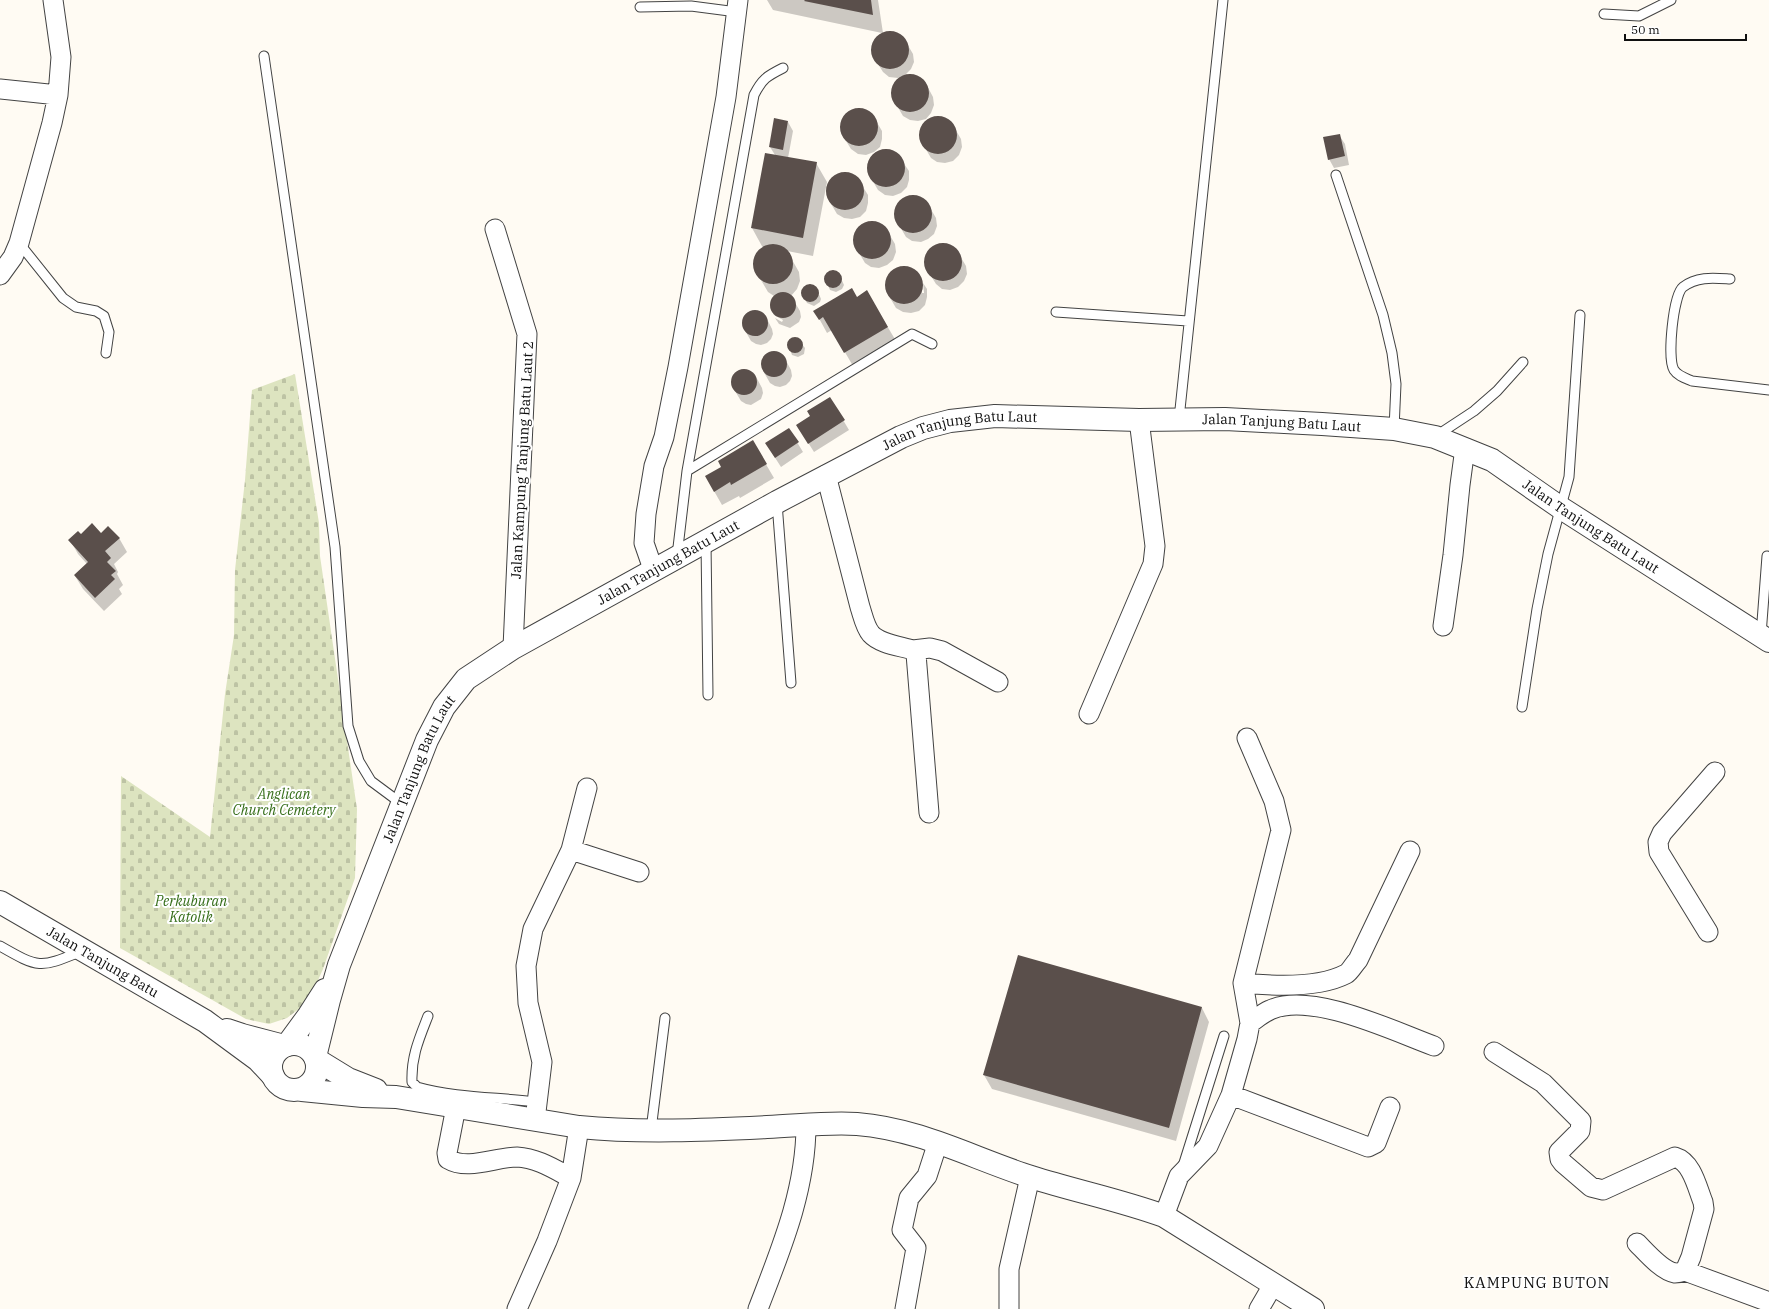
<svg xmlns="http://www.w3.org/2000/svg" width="1769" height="1309" font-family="'IBM Plex Serif',serif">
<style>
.cemetery{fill:url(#cemetery-stones)}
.shadow{fill:#0003}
.building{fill:#5a4f4b}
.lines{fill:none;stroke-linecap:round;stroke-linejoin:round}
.service-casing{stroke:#434343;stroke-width:11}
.minor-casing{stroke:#434343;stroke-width:21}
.tertiary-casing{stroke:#434343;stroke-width:24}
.service{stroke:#fff;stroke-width:9}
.minor{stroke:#fff;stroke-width:19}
.tertiary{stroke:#fff;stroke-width:22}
.labels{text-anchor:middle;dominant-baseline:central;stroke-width:4;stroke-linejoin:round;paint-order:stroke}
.street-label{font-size:14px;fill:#101010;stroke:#fff}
.park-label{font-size:14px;font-style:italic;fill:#366e1a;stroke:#fff}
.neighbourhood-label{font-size:15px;letter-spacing:1px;fill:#101010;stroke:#fff}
</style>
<defs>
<pattern id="cemetery-stones" width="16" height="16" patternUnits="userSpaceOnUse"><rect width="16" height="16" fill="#dde4c0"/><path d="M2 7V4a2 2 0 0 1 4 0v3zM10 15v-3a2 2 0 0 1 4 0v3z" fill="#bdc3a4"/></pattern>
</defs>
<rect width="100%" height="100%" fill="#fffbf3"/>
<path class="cemetery" d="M295 374 319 523 320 556 357 809 355 878 323 969 315 987 304 1005 287 1018 269 1024 246 1019 120 948 121 776 210 837 225 694 234 635 235 570 245 480 252 390Z"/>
<path class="shadow" d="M767 0H878L883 33 888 32 896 33 903 37 913 54 914 62 911 69 904 76 909 75 917 76 924 80 933 97 934 105 931 113 926 119 918 121 910 120 903 116 893 99 892 91 895 83 902 76 898 78 889 77 883 72 873 56 872 47 875 40 882 33 773 10Z
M857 109 865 110 872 114 882 131V139L880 147 874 152 866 155 858 154 851 149 841 133V125L843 117 849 111Z
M936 117 944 118 951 122 961 139 962 147 959 155 953 161 945 163 937 162 931 158 921 141 920 133 923 125 929 120Z
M788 122 793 131 788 158 816 163 827 182 813 256 787 251 799 272 800 281 797 289 791 296 800 311 801 317 799 322 790 328 779 324 775 318 782 322 783 320 774 315 771 309 770 304 774 296 768 292 755 270 754 262 757 254 763 248 752 228 766 154 775 155 770 147Z
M1339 135 1345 144 1349 165 1334 168 1329 159Z
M884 149 892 150 898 155 909 171V180L907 187 901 193 893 196 885 195 878 190 868 173 867 165 870 158 876 152Z
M843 173 851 174 858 179 868 195V203L866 211 860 217 852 219 844 218 837 214 827 197 826 188 829 181 835 176Z
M911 196 919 197 926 201 936 218 937 226 934 234 928 239 921 242 912 241 906 237 896 220 895 212 898 204 904 198Z
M870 222 878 223 885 227 895 244 896 252 893 260 887 265 879 268 871 267 865 263 855 246 854 238 857 230 862 224Z
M941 244 949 245 956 249 966 266 967 274 964 281 958 287 950 290 942 289 936 284 926 268 925 260 928 252 934 246Z
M902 267 910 268 917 272 921 279 922 293H924L923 283 927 289V297L925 305 919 311 911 313 903 312 896 308 886 291V283L888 276 894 270Z
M832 271 839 274 844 285 842 289 836 292 830 290 825 278 826 275Z
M809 285 816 287 821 299 820 302 814 306 807 303 802 292 803 289Z
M867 292 896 341 853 366 832 330 827 333 815 311 856 298Z
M759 311 767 319 772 329 773 334 771 339 767 343 761 345 756 344 751 341 743 327 742 321 744 316 748 312Z
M794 338H797L805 348 804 354 798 357 792 355 788 344 789 341Z
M772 352 783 355 791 370 792 376 790 381 786 385 780 387 775 386 770 383 762 369 761 363 763 357Z
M743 369 754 373 762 388 763 393 761 399 751 405 746 404 741 401 732 386 734 375 738 371Z
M830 398 849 430 814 452 797 425 811 416Z
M789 429 803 452 781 467 772 453Z
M753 442 774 478 740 498 739 496 722 505 706 477 722 467Z
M101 534 119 538 127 552 114 564 118 572 117 574 123 585 119 589 122 594 104 611 83 589 75 576 87 564 78 554 70 540 81 535Z
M1202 1008 1209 1022 1176 1141 992 1089 984 1075Z"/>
<path class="building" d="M805 0H871L873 15 804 1Z
M871 50a19 19 0 1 1 38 0a19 19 0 1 1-38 0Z
M891 93a19 19 0 1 1 38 0a19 19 0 1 1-38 0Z
M840 127a19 19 0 1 1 38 0a19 19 0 1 1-38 0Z
M919 135a19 19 0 1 1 38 0a19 19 0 1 1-38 0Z
M774 118 788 121 783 150 769 147Z
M1340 134 1345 156 1328 160 1323 137Z
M867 168a19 19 0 1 1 38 0a19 19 0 1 1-38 0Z
M765 153 817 162 803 238 751 228Z
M826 191a19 19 0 1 1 38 0a19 19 0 1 1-38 0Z
M894 214a19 19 0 1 1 38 0a19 19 0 1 1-38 0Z
M853 240a19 19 0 1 1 38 0a19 19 0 1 1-38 0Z
M924 262a19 19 0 1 1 38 0a19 19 0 1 1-38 0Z
M753 264a20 20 0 1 1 40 0a20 20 0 1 1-40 0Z
M885 285a19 19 0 1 1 38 0a19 19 0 1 1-38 0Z
M824 279a9 9 0 1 1 18 0a9 9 0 1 1-18 0Z
M801 293a9 9 0 1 1 18 0a9 9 0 1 1-18 0Z
M852 288 857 297 867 290 888 327 844 353 823 317 819 320 813 311Z
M770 305a13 13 0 1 1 26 0a13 13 0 1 1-26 0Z
M742 323a13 13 0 1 1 26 0a13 13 0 1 1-26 0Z
M787 345a8 8 0 1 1 16 0a8 8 0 1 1-16 0Z
M761 364a13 13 0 1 1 26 0a13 13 0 1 1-26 0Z
M731 382a13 13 0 1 1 26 0a13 13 0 1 1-26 0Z
M830 397 845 420 808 444 796 425 810 416 807 411Z
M789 428 799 442 775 458 765 443Z
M753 440 767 464 731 485 730 482 714 492 705 476 721 467 718 461Z
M92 523 101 533 108 526 120 538 105 551 111 558 107 562 116 571 111 575 115 579 95 598 74 575 88 562 68 540 78 531 81 534Z
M1018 955 1202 1007 1169 1128 983 1075Z"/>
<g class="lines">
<defs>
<path id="service" d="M640 7 691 6 737 12
M1604 14 1639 16 1671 0
M264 56 335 547 348 726 359 761 371 781 402 804
M1336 175 1383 315 1392 353 1396 384 1394 429
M19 243 63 298 76 307 96 311 104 316 109 332 106 353
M1730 279C1714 278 1697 276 1683 287 1673 295 1667 359 1674 370 1678 376 1685 378 1692 381L1769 390
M1056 312 1188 321
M1179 419 1223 0
M1436 436 1474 411 1497 391 1523 362
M687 471 912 334 932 344
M777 503 791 683
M706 543 708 695
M677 556 687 471 754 95C762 79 767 76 783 68
M1761 635 1767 556
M1522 707 1537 609 1548 554 1569 477 1580 315
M0 946C40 969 40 968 82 951
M428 1016C419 1039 411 1057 412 1082L417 1087C456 1098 497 1097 537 1102
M651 1130 665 1018
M1183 1166 1224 1036"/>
<path id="minor" d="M0 89 58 95
M495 229 527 334 513 648
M0 275 13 257 19 243 52 123 58 95 61 57 53 0
M826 475 860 607C863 616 865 627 871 634 880 644 900 646 913 650L916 654 929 813
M653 569 644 543 646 514 654 466 664 437 678 367 726 97 738 0
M1443 626 1453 555 1460 485 1465 448
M913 650 930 648 942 651 998 682
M1089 714 1153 564 1155 546 1139 420
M571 850 639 872
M1708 932 1659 852 1658 842 1662 833 1715 772
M1243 983C1273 986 1319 988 1346 974 1350 972 1354 964 1358 960L1410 851
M1250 1023C1256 1019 1263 1013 1270 1010 1311 991 1393 1031 1434 1046
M1494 1052 1543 1083 1581 1121 1580 1131 1559 1152 1560 1159 1563 1163 1591 1187 1603 1190 1675 1157C1692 1162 1697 1187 1703 1202L1704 1209 1691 1257 1685 1271
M1231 1095 1368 1147 1376 1143 1390 1107
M456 1107 447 1153 448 1159C468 1171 495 1157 517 1157 537 1158 554 1169 571 1178
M535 1120 542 1062 528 1003 526 966 533 929 571 850 587 788
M1164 1216 1179 1176 1208 1146 1231 1095 1247 1039 1250 1023 1243 983 1281 830 1274 801 1247 738
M1637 1243C1646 1252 1662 1271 1675 1273 1678 1273 1682 1272 1685 1271L1769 1302
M517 1309 547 1241 571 1178 579 1127
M758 1309C781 1249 806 1190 806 1125
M905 1309 916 1248 902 1230 909 1198 927 1176 938 1142
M1009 1309V1269L1030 1177
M1259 1309 1273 1285"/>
<g id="tertiary">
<path id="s1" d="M0 902 205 1021 258 1060 273 1076"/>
<path d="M227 1030 242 1035 284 1046"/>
<circle cx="294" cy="1067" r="23"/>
<path d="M287 1045 309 1015 325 990"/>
<path id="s2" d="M315 1057 329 1000 339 965 427 740 444 707 466 679 513 648 777 502 901 437 923 428 950 421 995 416 1139 420 1225 419 1322 424 1394 429 1435 437 1492 460 1561 508 1769 641"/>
<path d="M317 1060 348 1079 376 1090"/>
<path d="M302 1090 363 1096 396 1097 579 1127C641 1133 705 1130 767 1127 797 1126 827 1122 857 1124 920 1129 972 1158 1031 1177 1075 1191 1120 1200 1164 1216L1313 1309"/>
</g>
</defs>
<use href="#service" class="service-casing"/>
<use href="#minor" class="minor-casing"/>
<use href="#tertiary" class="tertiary-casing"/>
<use href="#service" class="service"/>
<use href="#minor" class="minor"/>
<use href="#tertiary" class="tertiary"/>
</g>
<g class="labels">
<g class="street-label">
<text stroke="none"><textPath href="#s2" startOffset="1291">Jalan Tanjung Batu Laut</textPath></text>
<text stroke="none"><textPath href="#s2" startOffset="967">Jalan Tanjung Batu Laut</textPath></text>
<text transform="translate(522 460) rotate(-87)">Jalan Kampung Tanjung Batu Laut 2</text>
<text stroke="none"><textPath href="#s2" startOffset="1626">Jalan Tanjung Batu Laut</textPath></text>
<text stroke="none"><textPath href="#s2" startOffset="643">Jalan Tanjung Batu Laut</textPath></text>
<text stroke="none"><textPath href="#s2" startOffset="307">Jalan Tanjung Batu Laut</textPath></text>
<text stroke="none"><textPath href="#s1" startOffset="119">Jalan Tanjung Batu</textPath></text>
</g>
<g class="park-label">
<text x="284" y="794">Anglican<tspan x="284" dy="16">Church Cemetery</tspan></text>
<text x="191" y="901">Perkuburan<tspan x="191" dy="16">Katolik</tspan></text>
</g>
<g class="neighbourhood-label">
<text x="1537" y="1282">KAMPUNG BUTON</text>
</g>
</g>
<path d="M1625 34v6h121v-6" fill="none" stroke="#101010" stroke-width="2"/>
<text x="1631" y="34" font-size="12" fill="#101010" stroke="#ffffff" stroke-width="3" paint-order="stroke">50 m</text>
</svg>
